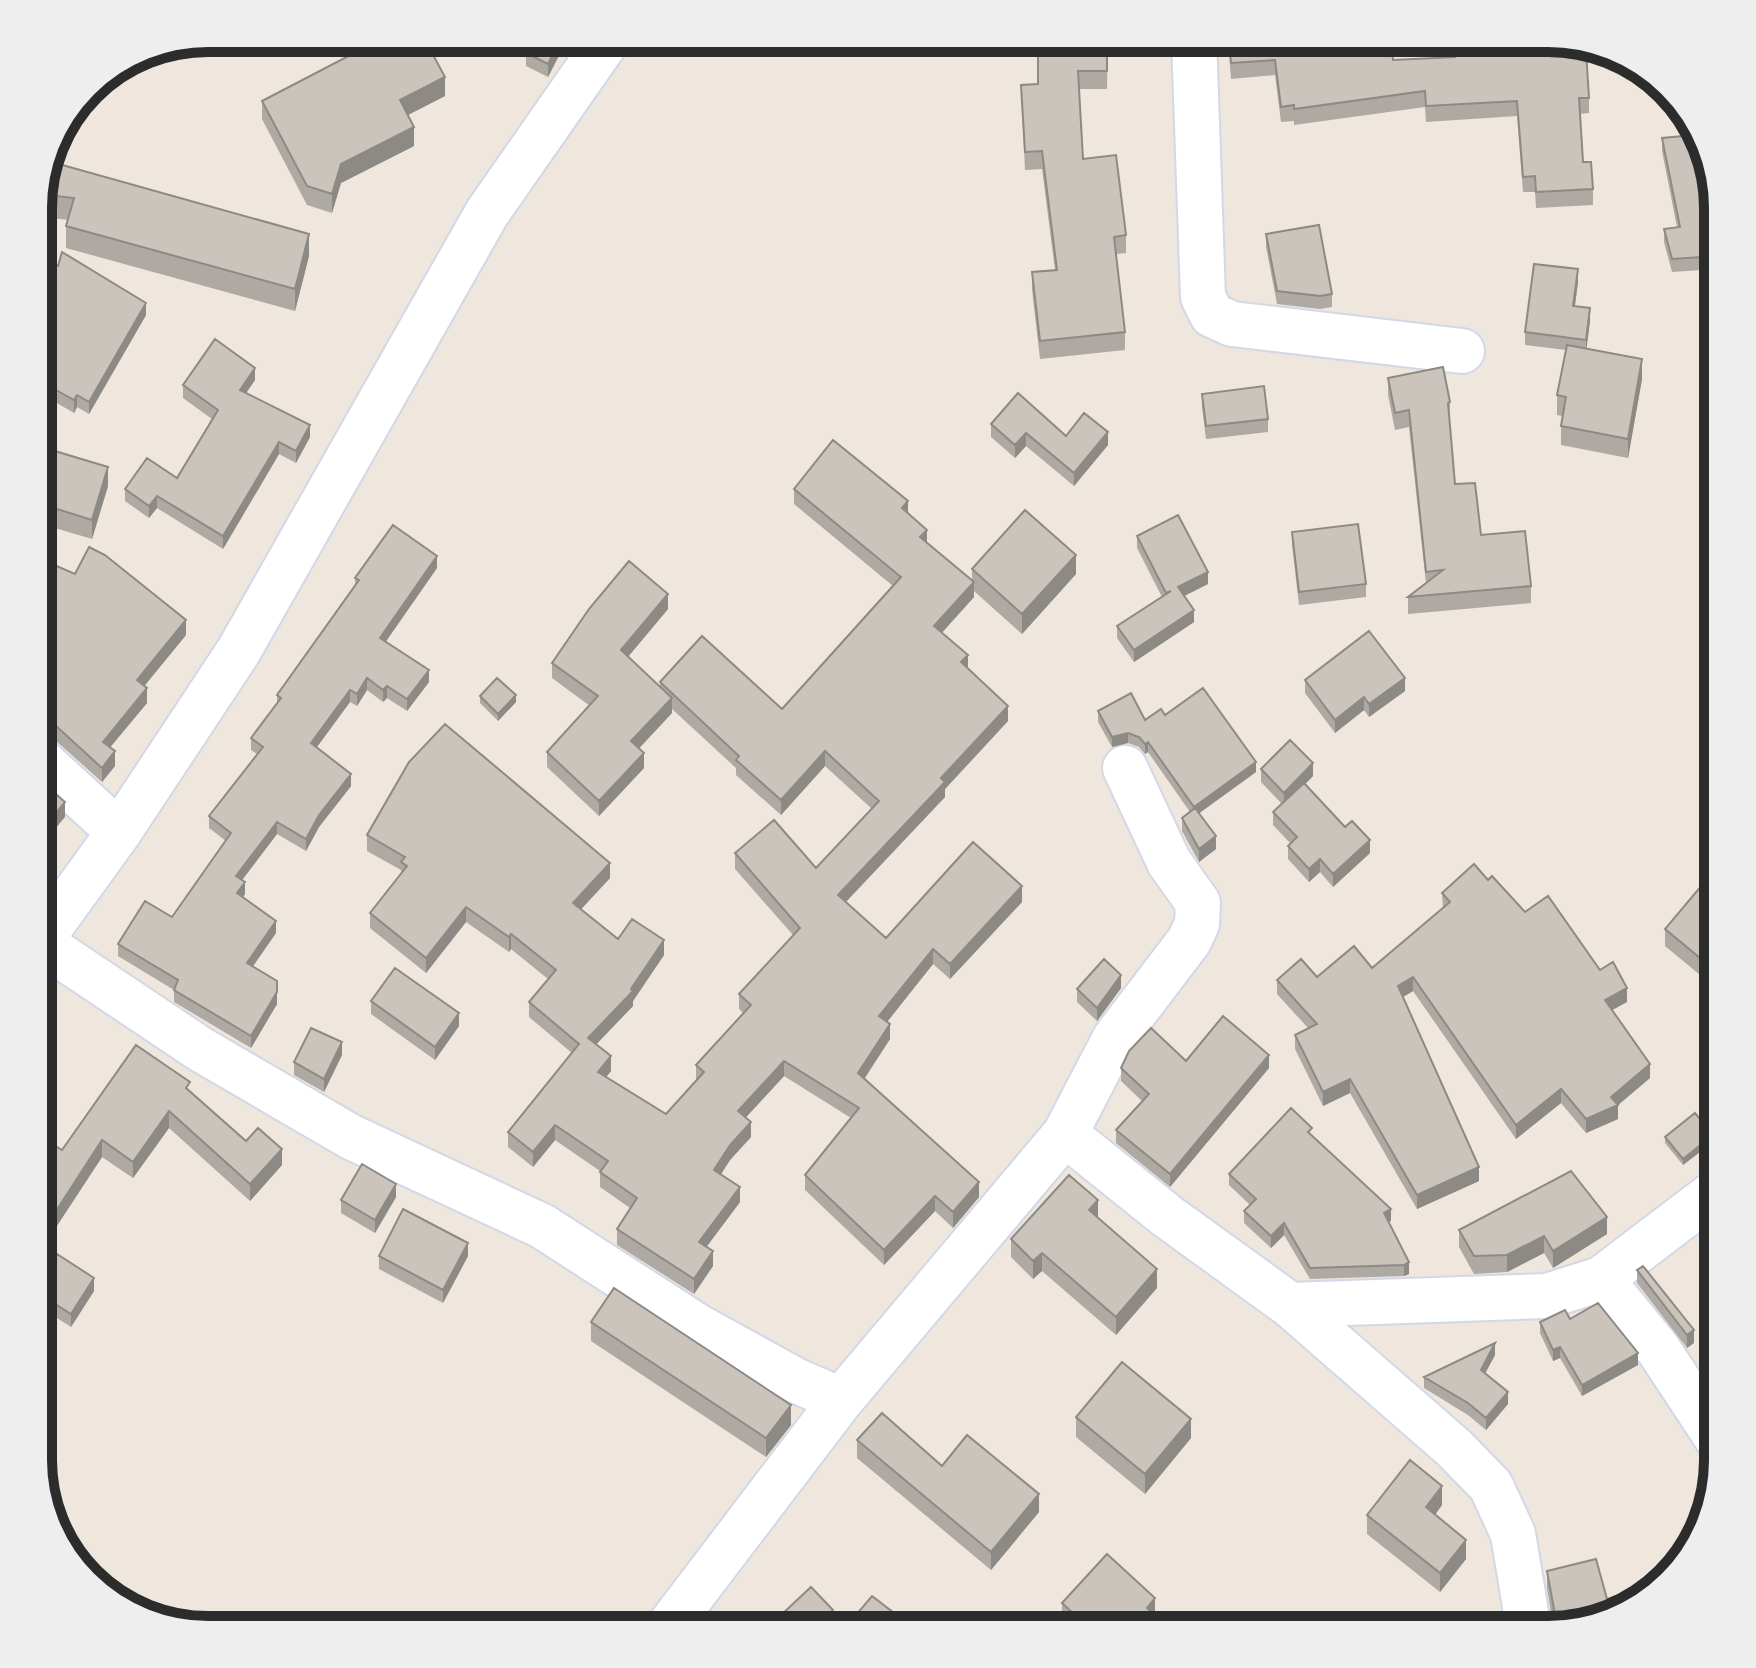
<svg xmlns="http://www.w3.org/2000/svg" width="1756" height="1668" font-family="'Fira Sans Condensed',sans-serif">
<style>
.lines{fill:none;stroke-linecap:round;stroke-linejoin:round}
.minor-casing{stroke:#d2d8e6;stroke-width:48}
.minor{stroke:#fff;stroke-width:44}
.wall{fill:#aea9a2}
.shaded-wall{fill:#8d8984}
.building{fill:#cac4bc;stroke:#8d8984;stroke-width:2}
.rim{fill:none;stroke:#2c2c2c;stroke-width:10}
</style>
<rect width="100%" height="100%" fill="#efe6dd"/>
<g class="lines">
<defs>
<path id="minor" d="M1194 38 1203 297 1212 315 1232 324 1462 351
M38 758 119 832
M40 942 200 1049 351 1137 542 1226 697 1326 797 1381 841 1400
M38 944 119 832 238 652 487 213 609 38
M1065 1134 1167 1216 1290 1305 1454 1448 1491 1486 1513 1534 1529 1630
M1601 1279 1658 1349 1718 1440
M1290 1305 1547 1296 1601 1279 1718 1190
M666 1630 841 1400 1065 1134 1115 1038 1189 941 1197 924 1198 903 1169 862 1125 768"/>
</defs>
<use href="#minor" class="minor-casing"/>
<use href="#minor" class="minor"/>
</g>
<path class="wall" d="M533 38H568L548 77 526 66V53Z
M1108 38 1107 89H1079L1083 159 1126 235V253L1116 254 1125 332V350L1040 359 1032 290V272L1055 270 1042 169 1025 170 1021 85 1038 84Z
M1228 38H1391L1393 60 1454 57 1452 38H1512L1513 54 1589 98V113L1580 114 1583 162 1593 189V205L1536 208 1535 192H1523L1517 116 1426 122 1425 107 1294 125V121L1281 122 1275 75 1231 79Z
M445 96 408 115 414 146 341 183 332 213 307 205 262 119V101Z
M1662 138 1716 256V269L1672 272 1664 242V229L1677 227 1662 151Z
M48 160V161L309 256 295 311 66 248V226L68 220 38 216V197Z
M1266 234 1332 294V307L1320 309 1277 304 1266 247Z
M38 259 146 315 89 414 77 407 74 413 38 392Z
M1578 282 1575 306 1590 321 1586 349 1642 379 1628 458 1561 445V426L1563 416 1557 415V395L1566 350 1525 345V332Z
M1388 378 1450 402 1449 420 1455 484 1481 535 1531 586V603L1408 614V597L1426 583 1409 427 1395 430 1388 395Z
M255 380 246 393 310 437 296 463 279 454 223 549 157 508 149 518 125 501V489L177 478 212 419 183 398V385Z
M1202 394 1268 419V432L1206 439 1202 407Z
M991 424 1066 436 1108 445 1074 486 1026 446 1015 458 991 437Z
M38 446 108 486 92 539 38 523Z
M794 489 908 513 927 542 972 579V569L1076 574 1022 634 974 591V597L942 633 1008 721 945 789V797L846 902 886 938 1022 902 950 979 933 964 887 1022 890 1039 865 1078 979 1197 953 1228 935 1211 884 1265 805 1190V1175L851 1118 784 1076 746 1117 751 1137 730 1160 721 1174 740 1202 706 1247 713 1266 694 1294 617 1245V1229L630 1208 600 1187V1171L555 1140 533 1167 508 1147V1132L572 1053 529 1017V1002L548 979 511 949 509 952 466 922 426 973 370 928V913L401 873V870L367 851V835L610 878 581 909 618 939 664 955 633 1001V1006L596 1044 611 1071 606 1077 666 1114 696 1080V1065L743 1013 739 1009V994L793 935 735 869V853L816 868 872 809 825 766 781 815 736 775V768L672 709V713L639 748 644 768 599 816 547 767V752L590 706 552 678V663L668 609 628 657 660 687V682L782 709 893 586 794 504Z
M1292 532 1366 584V597L1299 605 1292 545Z
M1137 536 1208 584 1184 596 1194 622 1134 662 1117 638V626L1162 597 1137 548Z
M38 558 186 635 144 686 147 703 110 747 115 766 102 782 55 740 44 734H38V629L45 621 38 618Z
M437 568 386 641 429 682 407 711 387 698 383 702 367 690 357 706 350 702 317 747 351 786 319 827 306 851 277 834 242 880 245 894 243 897 276 933 253 966 277 1004 251 1048 174 1002V990L118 956V944L172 917 226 841 209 828V816L257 754 251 750V738L277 703V695L355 586V578Z
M1305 680 1405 691 1369 717 1364 710 1335 733 1305 693Z
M480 696 516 702 498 721 480 703Z
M1098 711 1145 720 1165 715 1256 772 1199 813 1216 849 1199 862 1182 831V818L1190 812 1148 752 1145 754 1139 747 1128 743 1112 747 1098 722Z
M1261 769 1313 776 1305 784 1370 853 1333 887 1320 872 1309 882 1288 859V846L1290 843 1273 825V812L1282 804 1261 782Z
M1718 866 1711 984 1665 946V929Z
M1488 880 1525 912 1600 970 1627 1002 1612 1010 1650 1078 1618 1105V1119L1586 1133 1561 1103 1516 1139 1413 991 1403 997 1479 1181 1417 1209 1350 1093 1323 1106 1295 1049V1035L1308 1028 1277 994V980L1317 977 1372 968 1443 908 1442 893Z
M1121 988 1097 1021 1077 1002V989Z
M371 1001 459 1026 435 1060 371 1014Z
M342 1055 324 1092 294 1075V1062Z
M1186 1061 1269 1068 1170 1187 1116 1143V1130L1142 1101 1121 1081V1068Z
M190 1091 246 1141 282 1165 250 1201 169 1128 133 1178 102 1157 47 1241 38 1236V1148L62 1150Z
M1312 1137 1391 1221 1388 1222 1409 1274 1404 1276 1310 1279 1284 1235 1271 1248 1244 1223V1211L1250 1205 1229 1185V1174Z
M1665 1137 1713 1142 1683 1165 1665 1143Z
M396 1197 375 1233 341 1213V1200Z
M1098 1218 1157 1288 1116 1335 1042 1271 1033 1279 1011 1257V1239Z
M1459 1230 1607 1234 1553 1268 1544 1253 1507 1272 1474 1274 1459 1247Z
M379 1256H468L443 1303 379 1269Z
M1637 1270 1694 1343 1687 1348 1637 1283Z
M38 1283 94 1291 71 1327 38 1306Z
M1570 1319 1638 1365 1582 1396 1560 1358 1553 1361 1540 1333V1322Z
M591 1322 791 1425 766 1457 591 1341Z
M1495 1355 1485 1373 1508 1404 1486 1430 1468 1415 1424 1388V1377Z
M1076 1417 1191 1438 1145 1494 1076 1437Z
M857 1440 942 1466 1039 1512 991 1570 857 1458Z
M1442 1505 1435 1515 1466 1559 1440 1592 1367 1534V1515Z
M1547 1571 1558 1630H1552V1618L1547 1588Z
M1062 1603 1155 1616 1171 1630H1070L1062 1623Z
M855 1616 894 1620 886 1630H864L855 1623Z"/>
<path class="shaded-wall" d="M561 38H568L548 77V64Z
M445 77V96L400 119V100Z
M414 127V146L341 183 332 213V194L341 164Z
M309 234V256L295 311V289Z
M1578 269V282L1573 319V306Z
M146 303V315L89 414V402Z
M1590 308V321L1586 353V340Z
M1642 359V379L1628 458V439Z
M255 368V380L240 402V390Z
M77 395V407L74 413V400Z
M310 425V437L296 463V451Z
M1108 432V445L1074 486V473Z
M1026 433V446L1015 458V445Z
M279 442V454L223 549V536Z
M108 467V486L92 539V520Z
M157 496V508L149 518V506Z
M908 501V517L902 508Z
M927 530V545L920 537Z
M1076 555V574L1022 634V614Z
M437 556V568L380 650V638Z
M1208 572V584L1178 599V587Z
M974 582V597L934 641V626Z
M668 594V609L621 665V650Z
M1194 610V622L1134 662V650Z
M186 620V635L137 695V680Z
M968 655V670L961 662Z
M429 670V682L407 711V699Z
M367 678V690L357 706V694Z
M1405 678V691L1369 717V704Z
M387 686V698L383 702V690Z
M147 688V703L103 756V742Z
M350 690V702L311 755V743Z
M516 695V702L498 721V714Z
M1364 697V710L1335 733V720Z
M672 698V713L631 757V741Z
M1008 706V721L945 789V797L838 910V895L941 778Z
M1128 733V743L1112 747V737Z
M1148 742V752L1145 754V744Z
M115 751V766L102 782V768Z
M825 751V766L781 815V800Z
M644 753V768L599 816V801Z
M1256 762V772L1194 817V807Z
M1313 763V776L1284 806V793Z
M351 774V786L319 827 306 851V839L319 815Z
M65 802V817L39 848V834Z
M277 822V834L236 888V876Z
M1216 836V849L1199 862V849Z
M1370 840V853L1333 887V874Z
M1320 859V872L1309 882V869Z
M610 863V878L573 918V903Z
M245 882V894L237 905V893Z
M1022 886V902L950 979V964Z
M466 907V922L426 973V958Z
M276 921V933L247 975V963Z
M511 934V949L509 952V937Z
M664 940V955L633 1001V1006L588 1053V1038L631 989Z
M933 949V964L879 1032V1016Z
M1718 958V975L1711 984V967Z
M1121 975V988L1097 1021V1008Z
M1413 977V991L1398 1000V986Z
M1627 988V1002L1605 1014V1000Z
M277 992V1004L251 1048V1036Z
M459 1013V1026L435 1060V1047Z
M890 1024V1039L858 1088V1073Z
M342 1042V1055L324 1092V1079Z
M1269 1055V1068L1170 1187V1174Z
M611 1056V1071L598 1087V1072Z
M784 1061V1076L738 1126V1111Z
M1650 1064V1078L1618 1105V1119L1586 1133V1119Z
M1350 1079V1093L1323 1106V1092Z
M1561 1089V1103L1516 1139V1125Z
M169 1111V1128L133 1178V1162Z
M751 1122V1137L730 1160 714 1185V1170L730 1145Z
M555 1125V1140L533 1167V1152Z
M1713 1135V1142L1683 1165V1159Z
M102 1140V1157L47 1241V1225Z
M282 1149V1165L250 1201V1184Z
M1479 1167V1181L1417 1209V1195Z
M979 1182V1197L953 1228V1212Z
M396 1184V1197L375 1233V1220Z
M740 1187V1202L699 1257V1242Z
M935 1196V1211L884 1265V1250Z
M1098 1200V1218L1089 1210Z
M1391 1209V1221L1384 1224V1213Z
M1607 1217V1234L1553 1268V1251Z
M1284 1223V1235L1271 1248V1236Z
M1544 1236V1253L1507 1272V1255Z
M468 1243V1256L443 1303V1290Z
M713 1251V1266L694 1294V1279Z
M1042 1253V1271L1033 1279V1261Z
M1409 1262V1274L1404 1276V1265Z
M1157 1269V1288L1116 1335V1317Z
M94 1278V1291L71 1327V1314Z
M1694 1330V1343L1687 1348V1335Z
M1495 1343V1355L1481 1381V1370Z
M1560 1347V1358L1553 1361V1350Z
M1638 1353V1365L1582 1396V1385Z
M1508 1392V1404L1486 1430V1418Z
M791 1405V1425L766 1457V1438Z
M1191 1419V1438L1145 1494V1474Z
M1442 1486V1505L1426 1527V1507Z
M1039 1494V1512L991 1570V1552Z
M1466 1540V1559L1440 1592V1573Z
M1155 1598V1617L1147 1608Z
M833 1610V1623L825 1630H811Z
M894 1613V1620L886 1630H881Z"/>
<path class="building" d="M383 38H424L445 77 400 100 414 127 341 164 332 194 307 186 262 101Z
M533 38H561L548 64 526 53Z
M1038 38H1107V71H1078L1083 159 1116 155 1126 235 1114 237 1125 332 1040 341 1032 272 1057 270 1042 151 1025 152 1021 85 1038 84Z
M1229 38H1391L1393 60 1455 57 1453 38H1512L1513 54 1586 51 1589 98H1579L1583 162H1591L1593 189 1536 192 1535 176 1523 177 1517 101 1426 106 1425 91 1294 109V105L1281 107 1275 60 1231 63Z
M1694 135 1716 256 1672 259 1664 229 1680 227 1662 138Z
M48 161 309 234 295 289 66 226 74 198 39 194Z
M1319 225 1332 294 1320 296 1277 291 1266 234Z
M62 252 146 303 89 402 77 395 74 400 38 380V259L58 266Z
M1534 264 1578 269 1573 306 1590 308 1586 340 1525 332Z
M215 339 255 368 240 390 310 425 296 451 279 442 223 536 157 496 149 506 125 489 147 458 177 478 218 410 183 385Z
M1567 345 1642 359 1628 439 1561 426 1566 397 1557 395Z
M1443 367 1450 402 1448 403 1455 484 1475 483 1481 535 1525 531 1531 586 1408 597 1443 570 1426 572 1409 410 1395 413 1388 378Z
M1264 386 1268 419 1206 426 1202 394Z
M1018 393 1066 436 1084 413 1108 432 1074 473 1026 433 1015 445 991 424Z
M833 440 908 501 902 508 927 530 920 537 974 582 934 626 968 655 961 662 1008 706 941 778 945 782 838 895 886 938 973 842 1022 886 950 964 933 949 879 1016 890 1024 858 1073 979 1182 953 1212 935 1196 884 1250 805 1175 859 1108 784 1061 738 1111 751 1122 730 1145 714 1170 740 1187 699 1242 713 1251 694 1279 617 1229 637 1198 600 1172 608 1161 555 1125 533 1152 508 1132 579 1044 529 1002 556 970 511 934 509 937 466 907 426 958 370 913 407 866 401 862 405 857 367 835 409 762 445 724 610 863 573 903 618 939 632 919 664 940 631 989 633 991 588 1038 611 1056 598 1072 666 1114 704 1072 696 1065 751 1005 739 994 800 928 735 853 774 820 816 868 879 801 825 751 781 800 736 760 739 756 660 682 702 636 782 709 901 577 794 489Z
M38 446 108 467 92 520 38 503Z
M1025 510 1076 555 1022 614 972 569Z
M1178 515 1208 572 1178 587 1194 610 1134 650 1117 626 1171 591 1166 593 1137 536Z
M1358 524 1366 584 1299 592 1292 532Z
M393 525 437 556 380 638 429 670 407 699 387 686 383 690 367 678 357 694 350 690 311 743 351 774 319 815 306 839 277 822 236 876 245 882 237 893 276 921 247 963 277 981V992L251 1036 174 990 178 980 118 944 145 901 172 917 231 833 209 816 263 747 251 738 281 698 277 695 359 580 355 578Z
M89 547 105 555 186 620 137 680 147 688 103 742 115 751 102 768 55 725 44 719 38 720V629L54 610 38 604V558L75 574Z
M629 561 668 594 621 650 672 698 631 741 644 753 599 801 547 752 598 696 552 663 589 609Z
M1369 631 1405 678 1369 704 1364 697 1335 720 1305 680Z
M497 678 516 695 498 714 480 696Z
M1203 688 1256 762 1194 807 1148 742 1145 744 1139 737 1128 733 1112 737 1098 711 1131 693 1145 720 1161 709 1165 715Z
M1290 740 1313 763 1284 793 1261 769Z
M38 778 65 802 39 834 38 833Z
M1304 783 1345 827 1352 821 1370 840 1333 874 1320 859 1309 869 1288 846 1297 837 1273 812Z
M1195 808 1216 836 1199 849 1182 818Z
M1474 864 1488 880 1492 876 1525 912 1548 896 1600 970 1613 962 1627 988 1605 1000 1650 1064 1611 1097 1618 1105 1586 1119 1561 1089 1516 1125 1413 977 1398 986 1479 1167 1417 1195 1350 1079 1323 1092 1295 1035 1317 1024 1277 980 1301 959 1317 977 1354 946 1372 968 1450 902 1442 893Z
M1718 866V958L1711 967 1665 929Z
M1104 959 1121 975 1097 1008 1077 989Z
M395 968 459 1013 435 1047 371 1001Z
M1223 1016 1269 1055 1170 1174 1116 1130 1149 1094 1121 1068 1129 1051 1151 1028 1186 1061Z
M311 1028 342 1042 324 1079 294 1062Z
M136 1045 190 1082 186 1088 246 1141 258 1128 282 1149 250 1184 169 1111 133 1162 102 1140 47 1225 38 1220V1148L44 1139 62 1150Z
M1291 1108 1312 1128 1308 1132 1391 1209 1384 1213 1409 1262 1404 1265 1310 1268 1284 1223 1271 1236 1244 1211 1256 1199 1229 1174Z
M1695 1113 1713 1135 1683 1159 1665 1137Z
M362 1164 396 1184 375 1220 341 1200Z
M1571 1171 1607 1217 1553 1251 1544 1236 1507 1255 1474 1256 1459 1230Z
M1069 1175 1098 1200 1089 1210 1157 1269 1116 1317 1042 1253 1033 1261 1011 1239Z
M403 1209 468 1243 443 1290 379 1256Z
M57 1254 94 1278 71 1314 38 1293V1283Z
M1643 1266 1694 1330 1687 1335 1637 1270Z
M614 1288 791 1405 766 1438 591 1322Z
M1598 1303 1638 1353 1582 1385 1560 1347 1553 1350 1540 1322 1565 1310 1570 1319Z
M1495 1343 1481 1370 1508 1392 1486 1418 1468 1403 1424 1377Z
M1122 1362 1191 1419 1145 1474 1076 1417Z
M882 1413 942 1466 967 1435 1039 1494 991 1552 857 1440Z
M1410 1460 1442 1486 1426 1507 1466 1540 1440 1573 1367 1515Z
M1107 1554 1155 1598 1147 1608 1171 1630H1091L1062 1603Z
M1596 1559 1607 1599 1667 1581 1613 1617 1558 1630H1553L1552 1623 1554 1609 1547 1571Z
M811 1587 833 1610 811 1630H765Z
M872 1596 894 1613 881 1630H872L855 1616Z"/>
<path d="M0 0H1756V1668H0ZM208 52H1548A156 156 0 0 1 1704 208V1460A156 156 0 0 1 1548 1616H208A156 156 0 0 1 52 1460V208A156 156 0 0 1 208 52Z" fill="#eee" fill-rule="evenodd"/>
<path class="rim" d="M208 52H1548A156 156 0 0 1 1704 208V1460A156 156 0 0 1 1548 1616H208A156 156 0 0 1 52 1460V208A156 156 0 0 1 208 52Z"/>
</svg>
